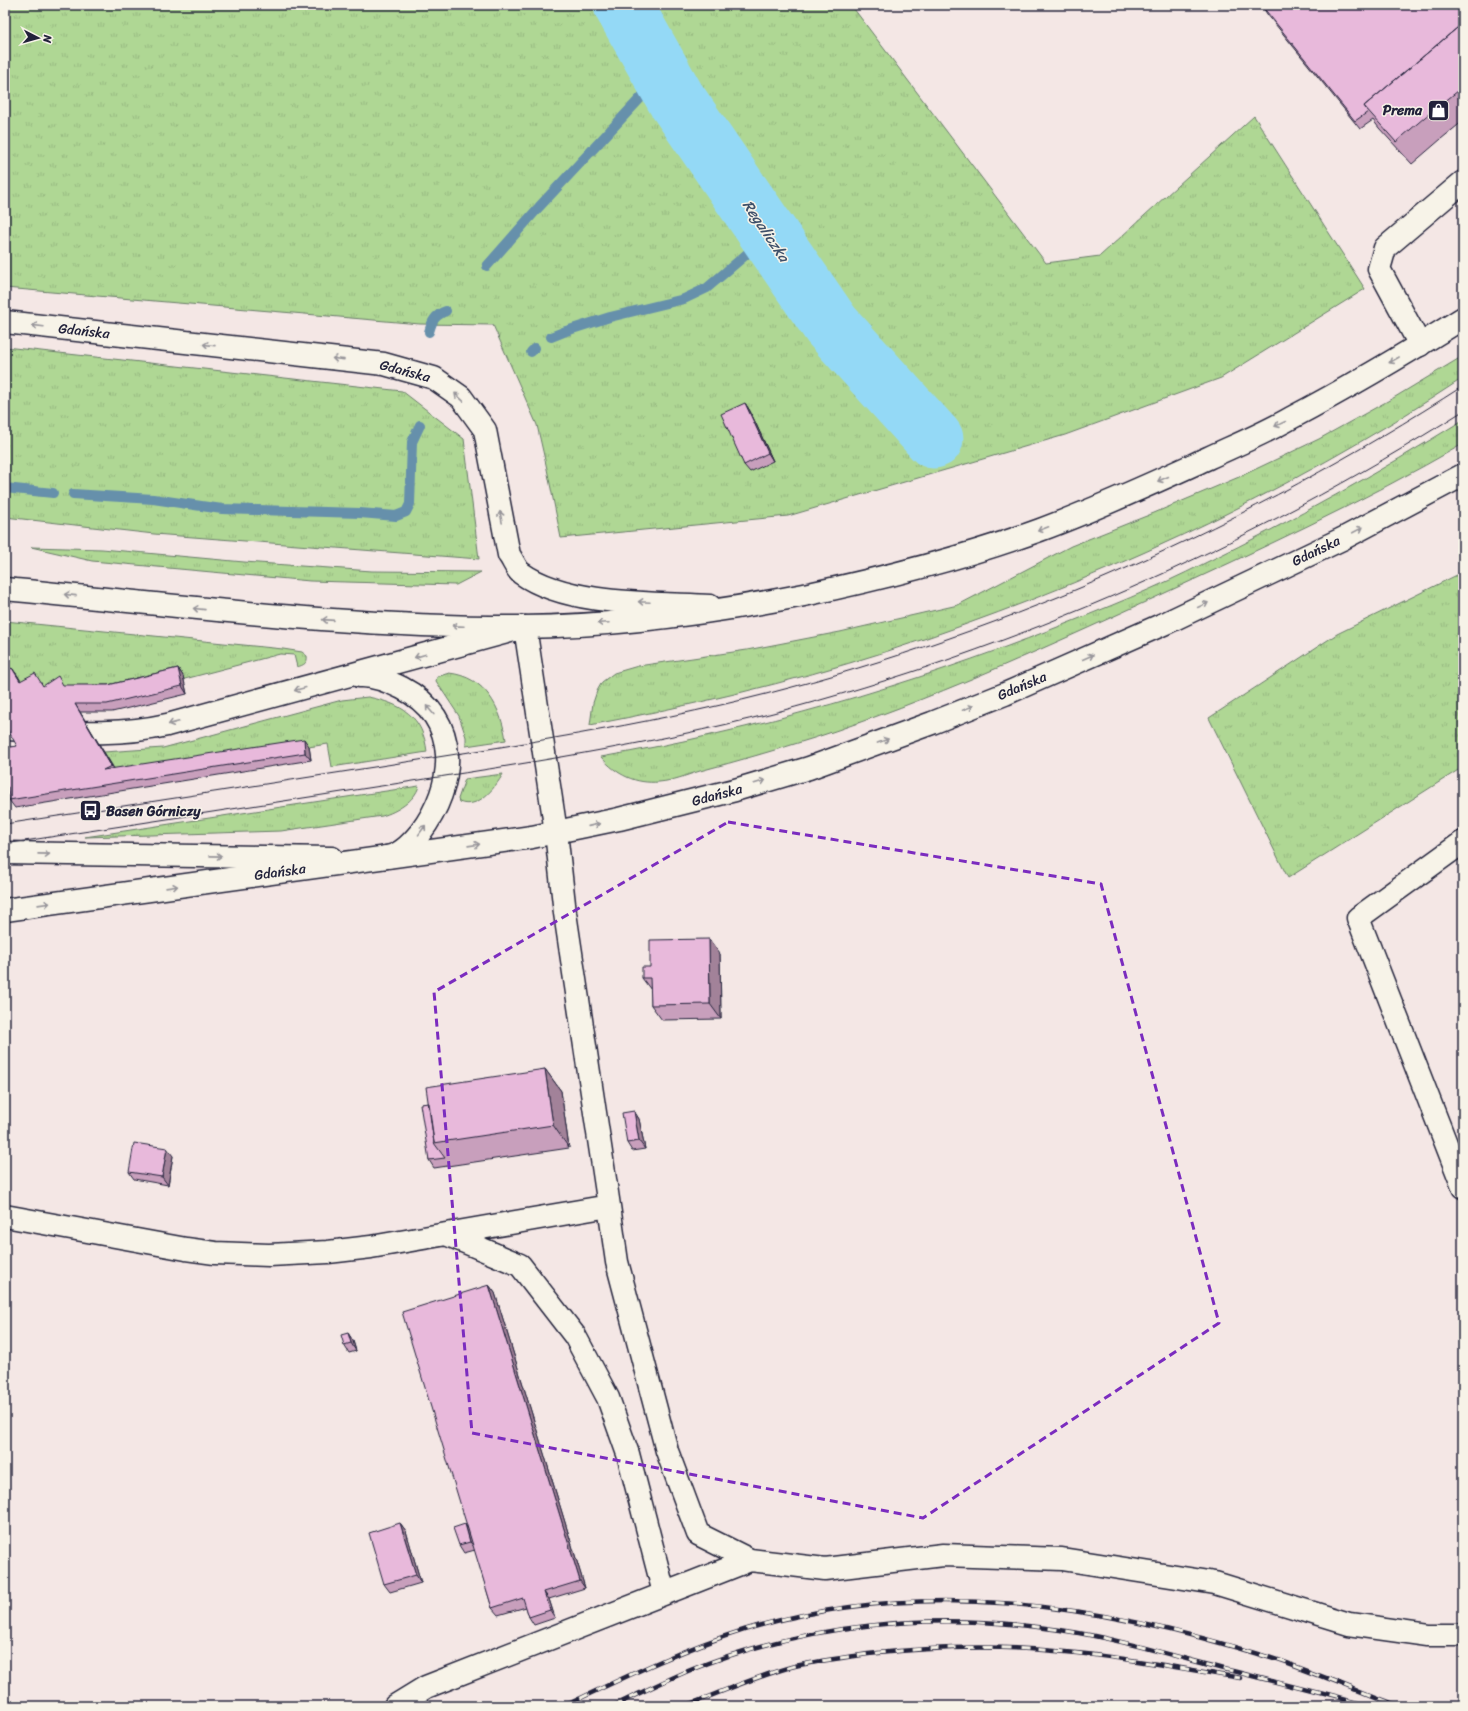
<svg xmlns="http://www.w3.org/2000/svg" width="1468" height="1711" font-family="Sriracha,sans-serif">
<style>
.grass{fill:url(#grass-tufts);stroke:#687c68}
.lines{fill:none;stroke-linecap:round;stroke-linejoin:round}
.stream{stroke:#6690ab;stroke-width:10}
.river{stroke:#94d9f6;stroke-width:59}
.minor-casing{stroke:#22223b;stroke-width:25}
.major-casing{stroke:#22223b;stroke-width:25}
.minor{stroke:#f7f3e8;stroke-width:22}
.major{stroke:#f7f3e8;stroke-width:22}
.tram{stroke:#22223b;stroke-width:1}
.rail-casing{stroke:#22223b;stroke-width:4.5}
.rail{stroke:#f7f3e8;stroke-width:3;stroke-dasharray:9;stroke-linecap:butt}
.wall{fill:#c89fbc;stroke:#22223b}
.shaded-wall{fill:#a28299;stroke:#22223b}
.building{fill:#e8b9db;stroke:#22223b}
.oneway{stroke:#97959a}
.marked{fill:none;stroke:#7b2cbf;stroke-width:3;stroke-dasharray:8 5;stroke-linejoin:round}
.labels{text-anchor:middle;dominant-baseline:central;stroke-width:3;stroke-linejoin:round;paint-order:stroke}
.poi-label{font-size:14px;font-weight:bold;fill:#22223b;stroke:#f7f3e8;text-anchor:end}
.street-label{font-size:14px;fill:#22223b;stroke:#f7f3e8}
.water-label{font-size:15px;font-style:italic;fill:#3e506a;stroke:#f7f3e8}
</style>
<defs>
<pattern id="grass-tufts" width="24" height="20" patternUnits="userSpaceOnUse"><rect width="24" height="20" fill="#afd794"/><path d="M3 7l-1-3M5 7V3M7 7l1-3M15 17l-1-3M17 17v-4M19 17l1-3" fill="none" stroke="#96b880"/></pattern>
</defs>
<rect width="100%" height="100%" fill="#f4e7e5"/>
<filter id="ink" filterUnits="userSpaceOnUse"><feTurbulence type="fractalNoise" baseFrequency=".025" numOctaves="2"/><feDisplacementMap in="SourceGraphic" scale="8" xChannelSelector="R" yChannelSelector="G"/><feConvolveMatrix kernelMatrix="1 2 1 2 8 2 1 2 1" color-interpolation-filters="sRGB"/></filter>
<g filter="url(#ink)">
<path class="grass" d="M5 5H851L1046 263 1100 256 1254 116 1365 289 1221 378 1065 435 788 516 561 538 547 469 537 425 493 325 420 324 5 288Z
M5 347 402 391 464 439 479 559 154 534 5 517Z
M1463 356V378C1285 496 1088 586 885 652 789 683 689 706 590 725L593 703 597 691 602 682 614 673 638 666 747 650 840 632 958 605 1071 546 1154 513 1239 477 1319 439 1395 397Z
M1463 420V444C1363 502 1258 550 1154 598 1042 649 931 700 814 738 776 750 738 761 700 771 687 775 673 781 659 782 635 784 617 775 601 757 757 730 908 686 1055 628 1106 608 1156 588 1205 563 1294 520 1379 472 1463 420Z
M31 547 102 549 244 562 372 571 481 572 456 585 310 581 92 561Z
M1463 572V767L1288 878 1209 718 1337 634Z
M5 621 283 649 302 652 307 656C308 663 304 665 297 667L294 655 280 654 139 691 50 695 5 677Z
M449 673C486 677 501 708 506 740L466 746V737L459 716 436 681 437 677Z
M368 697C402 704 423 716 427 752L332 767 328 744 119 776 104 752 163 748 342 700Z
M503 774C495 788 478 810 459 802L458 799 465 779Z
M419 786C415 801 396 812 382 816L281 831 85 837Z"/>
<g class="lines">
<path class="stream" d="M487 266 539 207 662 75
M429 332C432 321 435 315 446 311
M551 337 566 331 610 317 684 299 707 288 769 235
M531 352 535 348
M5 488 53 493
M73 494 153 499 222 509 360 513 396 516 406 512 410 504 412 442 420 425"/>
<path class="river" d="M623 5 676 99 831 325 934 439"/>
<defs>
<path id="minor" d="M5 322 384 364 434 378 461 397 485 430 509 555C513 560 516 569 521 573 567 606 655 603 710 606
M1420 345 1379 269 1385 248 1463 182
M359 676C373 675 390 682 402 688 462 719 456 786 420 833 411 844 400 856 386 857
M5 729C60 731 114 737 167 725L525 627 556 832 565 913 609 1206
M1463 842 1358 918 1463 1187
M5 853 332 858
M5 1216 186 1249 215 1253 269 1255 328 1252 371 1247 609 1206 617 1262 667 1451 698 1534 750 1560 825 1569 943 1555 1062 1559 1215 1583 1349 1624 1428 1635H1463
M446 1234 520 1265 575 1336 608 1398 628 1454 664 1593
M395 1706 426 1687 750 1560"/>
<path id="major" d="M5 589C177 605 350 628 523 627 618 626 712 613 804 595 884 578 963 558 1040 530 1097 509 1153 483 1208 458 1236 445 1265 433 1291 418 1350 387 1407 353 1463 318
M5 910 532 837 619 819 735 790 809 768 932 723 1005 694 1168 622 1342 539 1463 475"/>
</defs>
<use href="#minor" class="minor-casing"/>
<use href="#major" class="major-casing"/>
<use href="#minor" class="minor"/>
<use href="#major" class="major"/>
<path class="tram" d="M5 824C132 805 259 785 387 765 514 745 641 726 766 694 1013 630 1249 524 1463 386
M5 844C135 824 264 804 394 784 521 764 648 745 773 713 1017 649 1250 546 1463 411"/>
<defs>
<path id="rail" d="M564 1706C623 1678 682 1649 744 1630 919 1576 1100 1604 1271 1658 1314 1672 1355 1690 1397 1706
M613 1706C638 1694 662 1682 688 1671 805 1623 935 1611 1060 1630 1109 1637 1157 1651 1205 1664 1259 1678 1314 1691 1368 1706
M686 1706C720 1692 755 1677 791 1667 816 1661 842 1658 868 1654 930 1647 993 1645 1055 1651 1117 1656 1178 1668 1240 1678"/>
</defs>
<use href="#rail" class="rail-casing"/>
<use href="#rail" class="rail"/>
</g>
<path class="wall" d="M1463 5V121L1441 139 1412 164 1379 128 1373 120 1360 129 1267 14 1262 6Z
M745 403 750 411 773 461 750 472 744 465Z
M12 668 21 681 43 686 108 685 178 668 183 676 187 694 112 712H80L114 769 309 746 311 760 15 808 9 800V795L5 796V748L17 746Z
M720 954 721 1019 662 1020 651 1005V990L642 978 650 967Z
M545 1069 561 1091 569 1148 434 1168 429 1160V1103Z
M634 1111 639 1119 645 1149 632 1151 627 1143Z
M173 1156 168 1185 134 1179 129 1172Z
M489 1285 495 1293 585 1588 549 1599 555 1618 534 1625 529 1617 526 1607 498 1615 492 1608 475 1550 464 1553 459 1545 468 1529Z
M348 1333 353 1341 356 1351 349 1353 344 1345Z
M400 1523 406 1531 421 1583 390 1592 384 1584Z"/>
<path class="shaded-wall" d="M745 403 750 411 773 461 768 453Z
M12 668 18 676 25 689 20 681Z
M178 668 183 676 187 694 182 686Z
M75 704 80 712 116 773 111 766Z
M304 739 309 746 311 760 305 753Z
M709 939 720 954 721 1019 710 1004Z
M545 1069 561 1091 569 1148 553 1125Z
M634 1111 639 1119 645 1149 639 1141Z
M167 1148 173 1156 168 1185 162 1177Z
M489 1285 495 1293 585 1588 580 1581Z
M348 1333 353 1341 356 1351 351 1343Z
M400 1523 406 1531 421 1583 416 1575Z
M465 1524 470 1532 476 1549 470 1542Z
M544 1592 549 1599 555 1618 550 1610Z"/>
<path class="building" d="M1264 5H1463V23L1364 106 1368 112 1355 121 1262 6Z
M1463 23V87L1425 117 1396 142 1364 106Z
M745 403 768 453 744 465 721 414Z
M12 668 20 681 35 673 43 686 58 676 63 685H108L178 668 182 686 107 704H75L111 766 103 770 304 739 305 753 9 800 8 787H5V748L17 746 5 725V672Z
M709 939 710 1004 651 1005 650 978H642V967H650V940Z
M545 1069 553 1125 434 1143 426 1087Z
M429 1103 434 1143 445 1158 429 1160 420 1104Z
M634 1111 639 1141 627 1143 622 1113Z
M134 1143 167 1148 162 1177 129 1172Z
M489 1285 580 1581 544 1592 550 1610 529 1617 523 1598 492 1608 402 1312Z
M348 1333 351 1343 344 1345 341 1335Z
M400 1523 416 1575 384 1584 369 1533Z
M465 1524 470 1542 459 1545 453 1528Z"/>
<defs><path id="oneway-shaft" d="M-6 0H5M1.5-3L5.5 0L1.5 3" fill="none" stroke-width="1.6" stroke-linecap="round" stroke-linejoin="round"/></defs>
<g class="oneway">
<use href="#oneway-shaft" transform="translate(38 326) rotate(-173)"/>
<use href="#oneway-shaft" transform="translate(209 345) rotate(-174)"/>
<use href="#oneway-shaft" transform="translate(338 359) rotate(-174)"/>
<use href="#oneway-shaft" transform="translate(1394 360) rotate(150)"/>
<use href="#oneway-shaft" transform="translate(459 397) rotate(-137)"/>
<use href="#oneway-shaft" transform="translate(1280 424) rotate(155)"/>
<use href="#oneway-shaft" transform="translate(1163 479) rotate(156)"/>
<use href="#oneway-shaft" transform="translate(501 517) rotate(-101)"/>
<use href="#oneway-shaft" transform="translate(1043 529) rotate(159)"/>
<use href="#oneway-shaft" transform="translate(1358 530) rotate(-28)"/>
<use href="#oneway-shaft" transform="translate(70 595) rotate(-174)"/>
<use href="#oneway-shaft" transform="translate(644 602) rotate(-177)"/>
<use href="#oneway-shaft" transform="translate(1203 605) rotate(-25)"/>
<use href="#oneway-shaft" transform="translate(199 609) rotate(-174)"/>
<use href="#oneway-shaft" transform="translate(328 620) rotate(-176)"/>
<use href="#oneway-shaft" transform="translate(603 623) rotate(177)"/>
<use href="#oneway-shaft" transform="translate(458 626) rotate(-178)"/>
<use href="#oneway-shaft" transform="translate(420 656) rotate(164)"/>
<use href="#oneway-shaft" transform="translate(1088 657) rotate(-24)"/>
<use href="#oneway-shaft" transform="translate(300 689) rotate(165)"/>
<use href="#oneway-shaft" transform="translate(968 708) rotate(-22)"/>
<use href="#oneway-shaft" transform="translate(430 710) rotate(-130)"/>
<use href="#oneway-shaft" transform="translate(174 723) rotate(165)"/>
<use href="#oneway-shaft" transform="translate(883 741) rotate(-20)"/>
<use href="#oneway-shaft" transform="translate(760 782) rotate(-17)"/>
<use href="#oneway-shaft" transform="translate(594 825) rotate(-13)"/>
<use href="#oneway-shaft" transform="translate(422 830) rotate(-54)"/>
<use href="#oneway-shaft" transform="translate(474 845) rotate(-8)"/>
<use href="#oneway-shaft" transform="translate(44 854) rotate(1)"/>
<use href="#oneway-shaft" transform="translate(216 856) rotate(1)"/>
<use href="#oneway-shaft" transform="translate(172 887) rotate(-8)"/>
<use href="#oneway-shaft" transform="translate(44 904) rotate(-8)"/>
</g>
</g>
<path class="marked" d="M728 822 1101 884 1219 1323 923 1518 472 1433 434 992Z"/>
<defs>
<symbol id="shop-square" viewBox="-11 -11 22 22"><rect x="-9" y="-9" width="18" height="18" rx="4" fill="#22223b" stroke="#f7f3e8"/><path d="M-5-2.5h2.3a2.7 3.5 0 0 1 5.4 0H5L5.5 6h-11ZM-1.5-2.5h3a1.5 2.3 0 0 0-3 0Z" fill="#fff"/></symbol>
<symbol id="bus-square" viewBox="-11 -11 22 22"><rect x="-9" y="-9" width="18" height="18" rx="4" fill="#22223b" stroke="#f7f3e8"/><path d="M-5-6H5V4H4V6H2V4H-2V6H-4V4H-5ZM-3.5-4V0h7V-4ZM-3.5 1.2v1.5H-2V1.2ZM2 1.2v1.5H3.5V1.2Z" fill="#fff"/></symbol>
</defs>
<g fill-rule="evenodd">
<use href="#shop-square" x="1426" y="98" width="25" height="25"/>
<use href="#bus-square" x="78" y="798" width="25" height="25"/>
</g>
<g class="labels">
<g class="poi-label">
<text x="1422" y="110">Prema</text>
<text x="106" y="811" text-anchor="start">Basen Górniczy</text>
</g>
<g class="street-label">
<text transform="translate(84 331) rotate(6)">Gdańska</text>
<text transform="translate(405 371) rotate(15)">Gdańska</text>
<text transform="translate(1316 551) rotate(-26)">Gdańska</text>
<text transform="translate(1022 686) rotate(-23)">Gdańska</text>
<text transform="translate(717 795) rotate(-15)">Gdańska</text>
<text transform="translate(280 872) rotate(-8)">Gdańska</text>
</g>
<g class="water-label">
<text transform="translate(766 231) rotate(56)">Regaliczka</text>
</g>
</g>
<rect width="1468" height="1711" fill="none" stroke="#f7f3e8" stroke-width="20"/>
<rect x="10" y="10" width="1448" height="1691" fill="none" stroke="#22223b" stroke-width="1.5" filter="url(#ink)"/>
<g transform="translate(38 38) rotate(96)" stroke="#f7f3e8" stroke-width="3" paint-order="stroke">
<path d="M0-3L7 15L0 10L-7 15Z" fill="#22223b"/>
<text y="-6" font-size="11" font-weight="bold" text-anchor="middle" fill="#22223b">N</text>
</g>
</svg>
